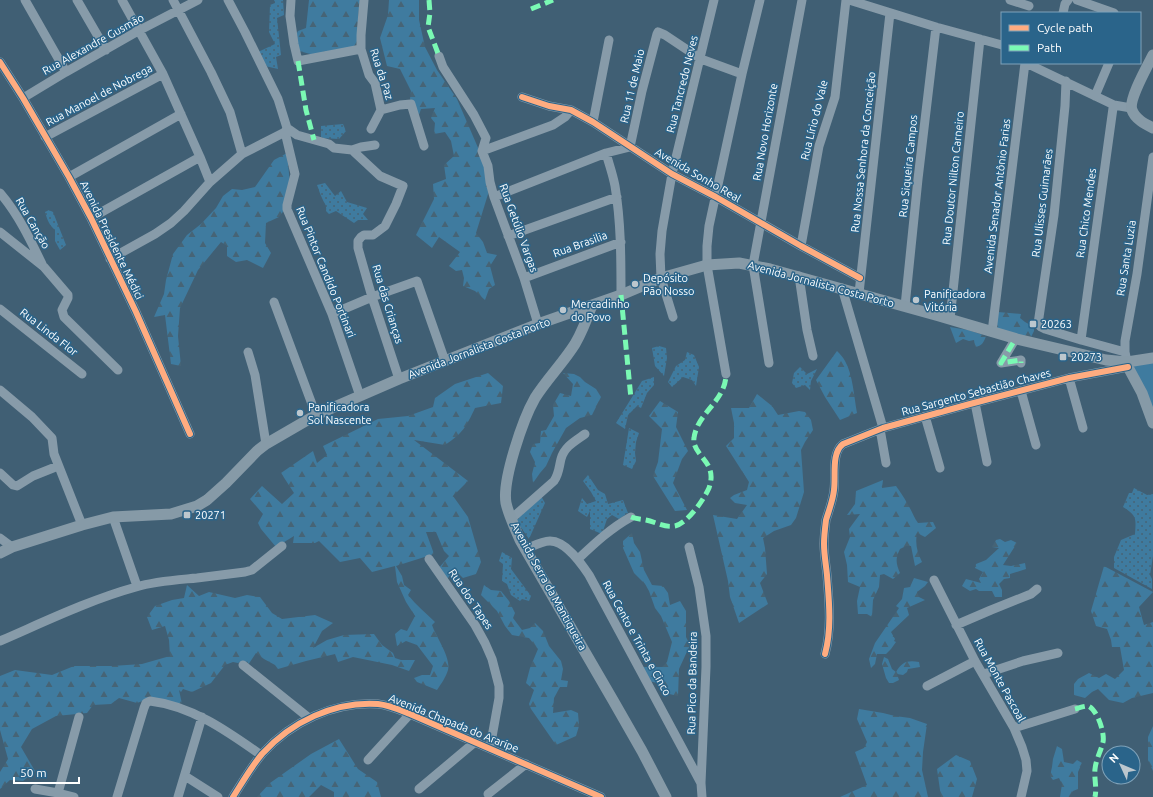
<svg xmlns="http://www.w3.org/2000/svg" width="1153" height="797" font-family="Ubuntu,sans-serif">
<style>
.grass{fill:url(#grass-dots)}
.forest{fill:url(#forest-firs)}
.green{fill:#3f7b9f}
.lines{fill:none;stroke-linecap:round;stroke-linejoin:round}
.minor{stroke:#879ba9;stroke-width:9}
.major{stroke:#869aa7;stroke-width:11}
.quiet{stroke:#7af9b4;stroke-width:5;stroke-dasharray:10 5;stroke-linecap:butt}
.cycleway-casing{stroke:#2a648a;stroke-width:8}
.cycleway{stroke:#ffac80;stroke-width:6}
.poi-dot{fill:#bcc7ce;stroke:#2a648a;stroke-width:1.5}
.labels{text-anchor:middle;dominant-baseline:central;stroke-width:3;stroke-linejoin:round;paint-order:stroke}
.street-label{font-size:11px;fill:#fff;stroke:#2a648a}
.poi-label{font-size:11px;fill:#fff;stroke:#2a648a;text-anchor:start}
</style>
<defs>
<pattern id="grass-dots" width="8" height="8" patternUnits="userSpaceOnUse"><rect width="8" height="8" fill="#3f7b9f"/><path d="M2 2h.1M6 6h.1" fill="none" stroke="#466476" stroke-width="1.8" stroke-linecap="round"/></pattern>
<pattern id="forest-firs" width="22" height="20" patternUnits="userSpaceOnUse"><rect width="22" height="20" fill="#3f7b9f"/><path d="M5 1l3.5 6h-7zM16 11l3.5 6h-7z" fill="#466476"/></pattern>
</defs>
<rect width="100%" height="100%" fill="#405f74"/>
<path class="grass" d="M274 0H283L284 15 277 18 281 55 276 57 278 69 265 66 258 52 275 44 269 32 270 5 275 3Z
M343 124 346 131 339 139 321 138V126Z
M325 183 335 196 341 191 347 202 367 208 363 214 368 220H358L354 223 336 211 329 214 326 211C327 205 324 203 322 198 320 194 319 190 317 185Z
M49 210 53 212 66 245 60 250 55 241V230C49 225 47 219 45 212Z
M659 346 666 348 667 358 664 376 655 366 652 348Z
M687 352 694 355 699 367 696 386 692 380 683 377 672 387 668 382 676 366 685 360Z
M800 367 807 374 817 369 811 381 810 390 805 385 796 388 792 383 794 373Z
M654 377V385L647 393 641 408 637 406 628 415 625 429 616 423 642 381Z
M629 428 639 433 636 442 635 453 636 461 632 469 623 465Z
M588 475 598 490 605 494 608 504 623 500 628 513 619 519 612 515 607 519 602 534 590 529V511L587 517 578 511 582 498 587 504 596 501 591 492 583 481Z
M1134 488 1147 495 1153 494V556L1150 575 1152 579V589L1114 568V557L1121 540 1135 534C1136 518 1137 516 1123 507L1129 493H1132Z
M541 496 545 503 529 539 515 519Z
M502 552 512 558 511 569 531 596 529 601 522 599 520 601 511 595 507 584 502 581 503 564 499 561Z"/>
<path class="forest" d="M309 0H360L358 17 360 47 318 56 299 51 295 37 298 31 306 28Z
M389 0H419V20L425 47 437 70 457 99 485 164 489 191 476 233 483 242 487 253 497 255 490 266 495 285 489 289 485 300 475 291 463 286 464 278 462 270 456 271 449 266 460 252 439 237 432 248 416 235 434 199 433 184 446 179 444 165 454 156 451 141 445 132 434 134 435 123 431 118 435 108 421 109 419 115 410 99 411 91 400 69 387 66 380 38 388 15Z
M287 153 290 184 285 209 279 217 266 223 265 243 271 253 263 268 247 260 236 262 227 256V246L221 242 198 270 180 308 178 336 181 366 171 364 165 315 154 317 164 294 166 280 173 254 187 235 201 224 216 208 223 196 232 189 242 190 255 187 274 160Z
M998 312 1021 314 1020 318 1025 322 1034 327V331L1029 341 998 330 996 326Z
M950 327 968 330 986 336C984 342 982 346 975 347L974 340 969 341 963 339 956 343Z
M837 351C840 354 843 357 845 361 853 375 854 397 857 413L840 420 825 397 816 380Z
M488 373 503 386 501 403 475 408C466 427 463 433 445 445L414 440 468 481 453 496 468 517 481 562 476 574 463 578 454 569 446 581 438 569 449 556 444 551 436 532H426L434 554 396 566 402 576 404 585 411 590 408 595C416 605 426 613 435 622L432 625C436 637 451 657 448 670 446 677 441 684 437 690L417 682 414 678 422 675H430L433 666 417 645 406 641 397 646 395 634 401 629 407 631 415 616 406 602 397 582 395 566 372 572 360 558 340 562 319 541 315 543H293L294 536 276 547 261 529 258 523 263 514 250 499 262 486 282 504 294 493 281 473 313 451 317 463 327 455 323 446 378 419 408 416 433 407 435 398 455 384Z
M563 373 574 374 580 377 585 382 596 389 601 397 592 415 580 418 566 428 552 453 546 466 540 473 533 483 532 474 535 462 530 452 533 444 540 443 541 431 546 430 554 416 553 405 560 393 571 396 573 384Z
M757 394 772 406 778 415 799 411 805 412 811 420 813 430 805 442 801 450 804 492 796 518 791 525 774 531 763 538 765 548 767 574 760 583 768 604 739 623 730 597 728 581 713 515 737 519 747 505 735 503 730 498 734 495 747 490 749 482 726 446 734 438V423L731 408H749Z
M660 401 678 412 676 427 688 451 682 459 673 483 687 510 675 511 653 476 658 462 662 429 649 416Z
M883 480 882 488 896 486C900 492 904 497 907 503 911 509 913 516 918 523L933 522 936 528 925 537 917 533C915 544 917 552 922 562L915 566 911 546H906L900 549C895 559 896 563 900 573L893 579 884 574 880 575 879 587 873 600 872 617 867 614H858L857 601 860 587 848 582 847 565 844 552 850 537 849 529 860 514 847 515 855 504 856 491Z
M632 533 634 543 640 552 644 570 652 585 663 586 668 593 670 605 680 601 686 611V637L690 645 679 669 678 696 665 693 657 683 649 681 642 667H662L667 662 672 642 661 616 655 608 649 591 645 584 634 573 623 548V541Z
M1000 539 1005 542 1011 540 1017 543 1003 565 1011 566 1025 563 1026 569 1010 574V578L1004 579 999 584 1002 590V597H995L992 591H979L976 589 970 591 962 586 966 579 981 583 979 579 983 572 975 568 976 564 986 560 999 548 992 547 996 540Z
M1104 566 1153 592 1139 607 1144 625 1153 622V693L1132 698 1123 703 1109 700 1098 689 1092 692 1085 698 1074 695V684L1078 679 1089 673 1099 678 1106 674 1115 679 1124 670 1120 647H1112L1111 640 1107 629 1096 626 1091 611Z
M914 578 928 582 925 586 917 592 919 597 925 600 907 608 909 615 891 632 895 639 894 641 896 642 891 649 886 654H877L875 664 871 668 869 659 875 643 899 608 896 606 902 599 904 588 910 587Z
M187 585 199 596 209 592 235 598 247 595 260 597 272 613 282 619 315 615 333 623 322 631 313 648 327 640 344 635 374 634 382 645 393 653 395 658 401 660H415L409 671 392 665 353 657 338 662 335 654 306 661 278 669 275 665 264 659 256 653 248 665 240 662 238 663 233 662 225 665 211 683 192 692 183 689 181 692 179 690 182 704 148 699 137 703 119 698 111 704 93 705 87 713 56 716 32 729 21 747 35 771 23 781 10 780 0 789V772L8 759 0 730V676L15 670 52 675 74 666H112L142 664 170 656 169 640 165 626 152 630 147 617 155 606 172 600 184 598Z
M484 585 491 590 501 591 509 601 515 613 513 618 522 630 530 628 535 623 543 631 549 646 561 661 563 669 561 680 568 681 567 687H560L554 698 553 713 571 710 578 713 579 726 576 736 556 745 531 709 529 704 534 690 526 683 530 668 538 649 529 638 512 635 505 626 497 611 481 595Z
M884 657 888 659 892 669 896 672C902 662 907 660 919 662L920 667 908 669 907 672 903 675 897 674 899 680 893 683H889L886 678 882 664Z
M859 709 883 713 895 716 910 718 927 724 923 752 922 770 928 797H840L867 785 855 752 864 748 867 742 857 719Z
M1153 726V771L1148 760V737Z
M339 739 358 769 377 782 381 797H334V792L321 785 309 797H257L270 783 311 754Z
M1057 746 1062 749 1064 762 1073 764 1077 760 1082 763 1078 772V789L1073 791 1069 797H1060L1062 784 1059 778 1053 780 1050 776 1052 767 1053 759Z
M956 755 970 761 977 779 972 797H941L937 769Z"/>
<path class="green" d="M1153 357V418L1127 362Z"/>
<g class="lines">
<path class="minor" d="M25 0 66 72
M77 0 106 50
M122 0 163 74 200 157 210 182
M173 0 211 72 230 112 242 154
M228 0 245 32 278 99 287 128
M291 0 290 16 294 44 298 61 361 49
M364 0 361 35V49L369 75 375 83 381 110 371 129
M849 0 936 27 1002 45
M1010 0 1029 6
M1077 0 1114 13
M1063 13 1065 4 1068 0
M439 56 443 67 474 115 486 138 482 151 488 166 490 182 494 197 524 278 538 324
M0 62 23 98 69 177 91 218 136 312 190 434
M1026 63 1114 105
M1066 81 1065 106 1054 215 1038 324 1041 327 1045 329 1081 340 1125 352
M1095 96 1109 63
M522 97 549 106 571 110 593 122 672 174 716 197 801 246 860 278
M23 98 66 72 138 31 198 0
M381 110 400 105 411 104 424 146
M593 122 609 40
M287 128 297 135 329 144 334 148 352 150 361 147 375 145
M285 132 295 174 287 205V209L332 314 360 396
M45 137 163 74
M352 150 380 176 403 186 396 204 385 226 373 235H364L361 237 358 241V248L372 297 399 379
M482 151 553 125 565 117 571 110
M606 153C609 164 613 175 615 186 621 222 621 258 621 295
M69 177 181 114
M0 193C18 214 30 239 42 264
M494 197 606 153 630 147 642 91 657 34 658 32 665 35 701 59 742 74
M91 218 200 157
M0 232 44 267 68 295V298L62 310 64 317 118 370
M508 236 617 197
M801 246 819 146 835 97 846 0
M110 259 155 234 171 223 184 211 210 182 242 154 285 132 287 128
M799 276 807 330 813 356
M524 278 621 242
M842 288 883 428
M859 293 890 13
M274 302 316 415
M905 306 918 179 936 27
M0 309 82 374
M332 314 372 297 417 281 445 361
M673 317 661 278 660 254 662 231 672 174 714 0
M950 319 980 39
M992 332 1025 63
M1081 340 1113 108 1114 105 1131 108
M1013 343 1001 363 1021 360V363
M248 352 255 375 266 444
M1126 357 1125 352V341L1137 274 1153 157
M769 363 753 265 802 0
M726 374 707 265V246L709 226 742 74 760 0
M1069 378 1083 428
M0 390 32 417 52 438 54 454 82 525
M1021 391 1036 445
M975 403 987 462
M925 416 940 468
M880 429 886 463
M0 473 13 485 17 486 33 476 58 466
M113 517 137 586
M511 519 554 481C559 474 559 467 561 459 564 447 575 441 585 434
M0 538 12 547
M689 547 699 587 706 636V667L701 783 702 797
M526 549C533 546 542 541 550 541 566 541 581 563 589 575L701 783
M429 559 475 625 485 643 492 659 499 686V698L490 748
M578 559C595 543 611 528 631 517
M934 580 975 661 1014 728 1022 747 1026 760 1027 771 1021 797
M956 625 991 610 1031 594 1037 589
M0 641C44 622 89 600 136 587 156 581 176 580 197 578 213 576 229 574 245 572L252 570 282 546
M825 654C832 628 829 601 827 575 826 565 824 554 824 544 824 536 825 528 826 520 829 510 833 500 834 490 836 476 831 453 843 444L883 428 970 404 1069 378 1128 367
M243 665 309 718
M984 674 1023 661 1058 653
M927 686 975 661
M1014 728 1075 709
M368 760 410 714
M185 776 218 797
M35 789 58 793 74 797
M419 789 475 742
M58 793 79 717
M488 794 526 764
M117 797 144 708 146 703 150 701C192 706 227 731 261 755
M178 797 202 717
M233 797C242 783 251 767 262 754 291 722 334 701 378 704 389 705 400 710 410 714L601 797"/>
<path class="major" d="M1153 55C1148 65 1128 100 1132 110 1135 119 1145 124 1153 128
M592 305C587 319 582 332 575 344 563 363 547 379 535 398 523 419 502 480 506 503 509 516 515 528 520 540L614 702 642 751 666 797
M1127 362 1128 367 1142 393 1153 423
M0 553 12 547 82 525 113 517 171 514 197 506 207 500 226 483 257 451 266 444 316 415 399 379 538 324 621 295 661 278 707 265 739 263 770 269 939 316 1017 339 1106 360 1127 362 1153 358"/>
<path class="quiet" d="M429 0 430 13 428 27 439 56
M531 9 553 0
M298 61 306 110 314 140
M621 295 631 399
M1013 343 1001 363 1021 360V363
M631 517C636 519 641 519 646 520 656 522 665 528 675 526 688 523 704 499 709 488 711 482 712 476 710 470 707 459 692 450 694 438 697 413 726 401 726 374
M1075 709C1079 708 1084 706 1088 706 1097 709 1105 733 1103 742 1101 751 1096 759 1095 769 1094 778 1097 788 1095 797"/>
<defs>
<path id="cycleway" d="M0 62 23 98 69 177 91 218 136 312 190 434
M522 97 549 106 571 110 593 122 672 174 716 197 801 246 860 278
M825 654C832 628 829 601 827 575 826 565 824 554 824 544 824 536 825 528 826 520 829 510 833 500 834 490 836 476 831 453 843 444L883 428 970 404 1069 378 1128 367
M233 797C242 783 251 767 262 754 291 722 334 701 378 704 389 705 400 710 410 714L601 797"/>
</defs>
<use href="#cycleway" class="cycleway-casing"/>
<use href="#cycleway" class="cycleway"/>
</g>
<g class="poi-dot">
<circle cx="635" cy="284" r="4"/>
<circle cx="916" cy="300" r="4"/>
<circle cx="563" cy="310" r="4"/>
<rect x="1029" y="320" width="8" height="8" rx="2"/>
<rect x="1059" y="353" width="8" height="8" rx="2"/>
<circle cx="300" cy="413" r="4"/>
<rect x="183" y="511" width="8" height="8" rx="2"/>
</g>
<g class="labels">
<g class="street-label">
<text transform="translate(93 44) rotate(-29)">Rua Alexandre Gusmão</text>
<text transform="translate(382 74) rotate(72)">Rua da Paz</text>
<text transform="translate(682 84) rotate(-76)">Rua Tancredo Neves</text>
<text transform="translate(632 86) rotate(-77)">Rua 11 de Maio</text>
<text transform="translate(99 95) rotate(-28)">Rua Manoel de Nobrega</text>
<text transform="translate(814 120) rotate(-76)">Rua Lírio do Vale</text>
<text transform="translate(765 132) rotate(-80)">Rua Novo Horizonte</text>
<text transform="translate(863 152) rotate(-84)">Rua Nossa Senhora da Conceição</text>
<text transform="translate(908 166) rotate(-84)">Rua Siqueira Campos</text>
<text transform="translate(698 175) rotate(30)">Avenida Sonho Real</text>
<text transform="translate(953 178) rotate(-84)">Rua Doutor Nilton Carneiro</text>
<text transform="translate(997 196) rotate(-83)">Avenida Senador Antônio Farias</text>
<text transform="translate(1042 203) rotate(-83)">Rua Ulisses Guimarães</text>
<text transform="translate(1086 213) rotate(-82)">Rua Chico Mendes</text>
<text transform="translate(33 223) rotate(60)">Rua Canção</text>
<text transform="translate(519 228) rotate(70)">Rua Getúlio Vargas</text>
<text transform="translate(112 240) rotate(64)">Avenida Presidente Médici</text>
<text transform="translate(580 244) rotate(-20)">Rua Brasilia</text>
<text transform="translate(1126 258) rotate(-81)">Rua Santa Luzia</text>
<text transform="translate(326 272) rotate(68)">Rua Pintor Candido Portinari</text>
<text transform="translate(821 284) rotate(15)">Avenida Jornalista Costa Porto</text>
<text transform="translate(388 304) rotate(73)">Rua das Crianças</text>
<text transform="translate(49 332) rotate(38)">Rua Linda Flor</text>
<text transform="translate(479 348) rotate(-21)">Avenida Jornalista Costa Porto</text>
<text transform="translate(976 392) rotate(-15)">Rua Sargento Sebastião Chaves</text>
<text transform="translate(549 586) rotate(61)">Avenida Serra da Mantiqueira</text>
<text transform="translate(471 599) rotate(56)">Rua dos Tapes</text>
<text transform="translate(637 638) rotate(61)">Rua Cento e Trinta e Cinco</text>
<text transform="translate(1000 680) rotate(61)">Rua Monte Pascoal</text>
<text transform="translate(692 683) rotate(-89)">Rua Pico da Bandeira</text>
<text transform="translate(454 723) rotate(22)">Avenida Chapada do Araripe</text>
</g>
<g class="poi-label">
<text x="643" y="278">Depósito<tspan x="643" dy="13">Pão Nosso</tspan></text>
<text x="924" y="294">Panificadora<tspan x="924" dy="13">Vitória</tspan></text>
<text x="571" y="304">Mercadinho<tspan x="571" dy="13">do Povo</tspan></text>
<text x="1041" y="324">20263</text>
<text x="1071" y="357">20273</text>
<text x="308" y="407">Panificadora<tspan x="308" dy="13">Sol Nascente</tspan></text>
<text x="195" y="515">20271</text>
</g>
</g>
<rect x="1001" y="12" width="140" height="52" fill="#2a648a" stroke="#7fa2b9"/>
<rect x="1009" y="25" width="20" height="6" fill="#ffac80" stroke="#7fa2b9"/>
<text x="1037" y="32" font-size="12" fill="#ffffff">Cycle path</text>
<rect x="1009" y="45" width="20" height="6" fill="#7af9b4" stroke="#7fa2b9"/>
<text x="1037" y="52" font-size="12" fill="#ffffff">Path</text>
<g transform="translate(1121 765) rotate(314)"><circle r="19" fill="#2a648a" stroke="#7fa2b9"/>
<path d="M0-3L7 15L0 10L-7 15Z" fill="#bcc7ce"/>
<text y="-6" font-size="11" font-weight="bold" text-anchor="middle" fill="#ffffff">N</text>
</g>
<path d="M14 777v6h65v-6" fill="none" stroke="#ffffff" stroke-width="2"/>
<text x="20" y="777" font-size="12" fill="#ffffff" stroke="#2a648a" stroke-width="3" paint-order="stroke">50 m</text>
</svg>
